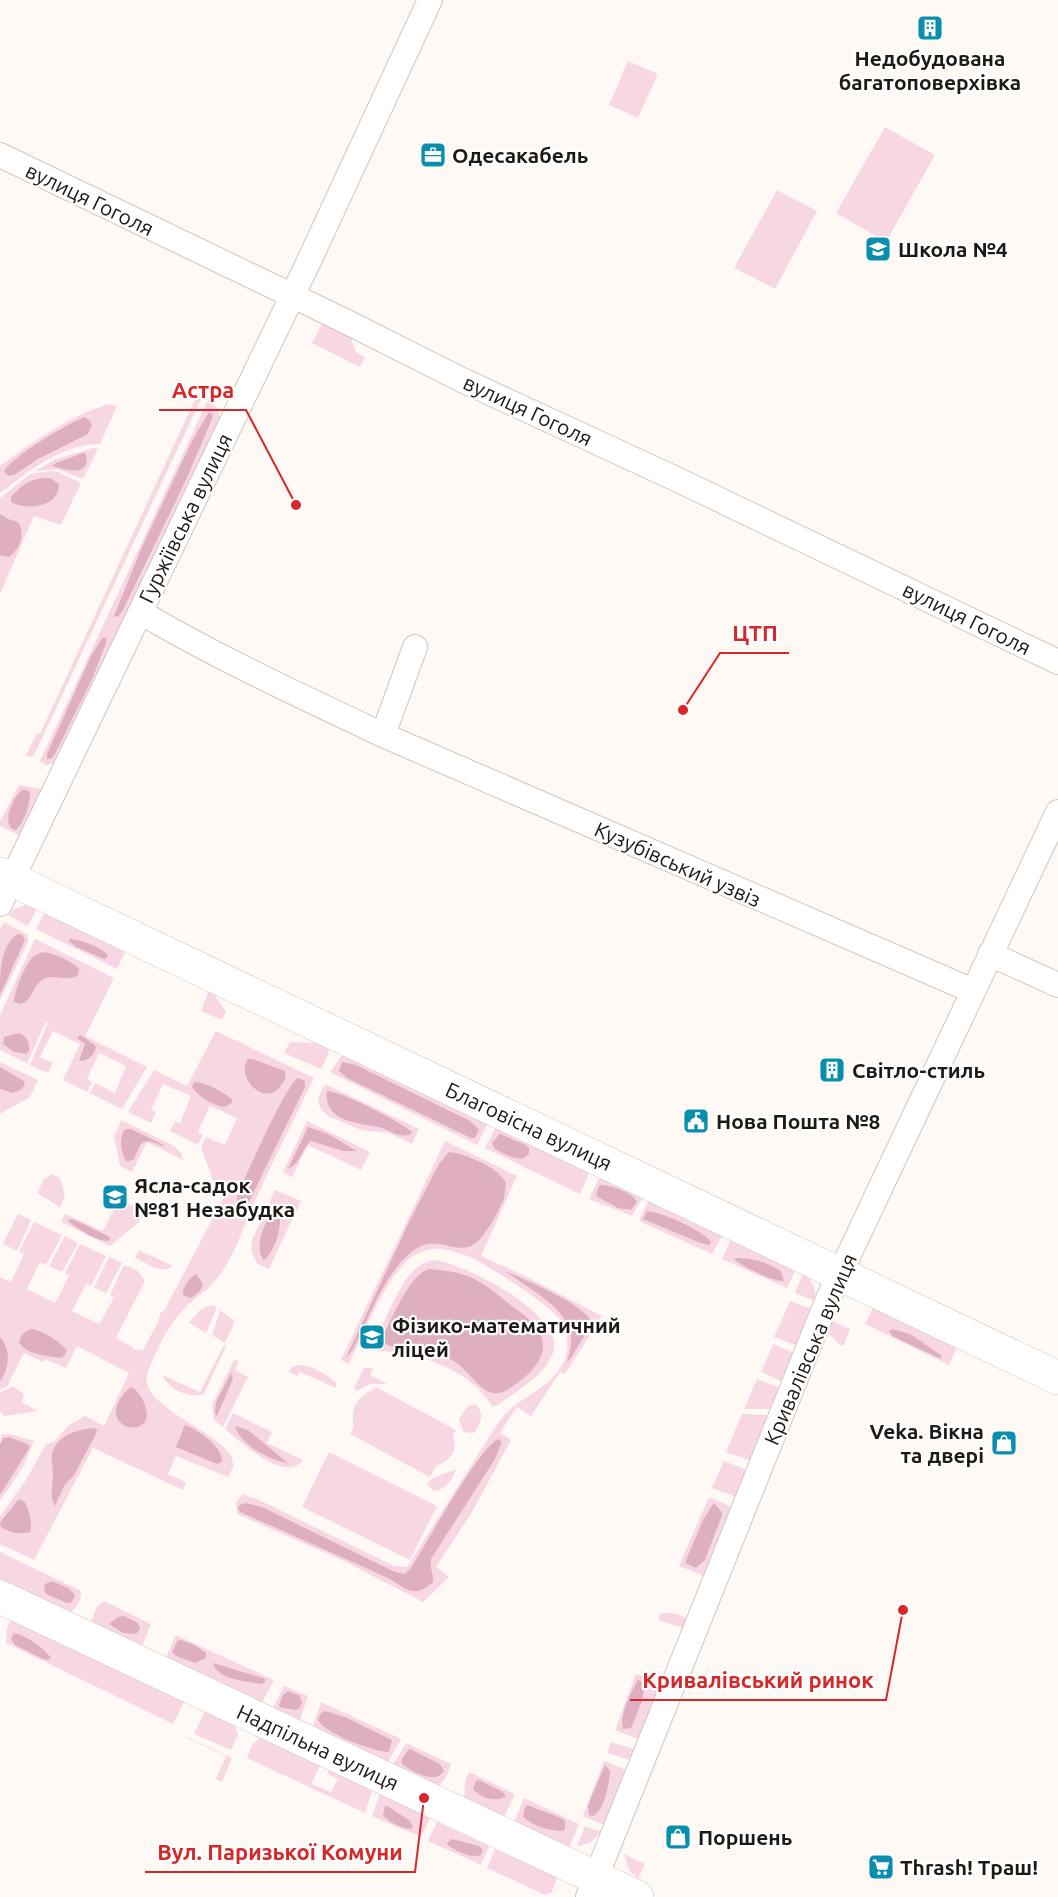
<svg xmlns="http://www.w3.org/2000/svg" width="1058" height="1897" font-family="Ubuntu,sans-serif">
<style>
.green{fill:#f7d7e3}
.forest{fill:#deafc1}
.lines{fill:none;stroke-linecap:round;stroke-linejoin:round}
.street-casing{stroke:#d3c6bb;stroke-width:26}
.secondary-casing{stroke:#d3c6bb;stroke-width:34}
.street{stroke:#fff;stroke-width:24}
.secondary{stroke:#fff;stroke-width:33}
.labels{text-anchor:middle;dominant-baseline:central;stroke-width:4.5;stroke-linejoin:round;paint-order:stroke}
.poi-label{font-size:21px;font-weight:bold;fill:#1d1915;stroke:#fff;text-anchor:start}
.street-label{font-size:21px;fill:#1d1915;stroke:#fff}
.leader{fill:none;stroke:#d62828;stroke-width:2}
.callout-dot{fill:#d62828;stroke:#fff;stroke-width:2}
.callout-label{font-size:22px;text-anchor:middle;font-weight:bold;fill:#d62828;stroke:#fff;stroke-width:4.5;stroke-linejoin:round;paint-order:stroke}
</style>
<rect width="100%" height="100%" fill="#fff9f5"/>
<path class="green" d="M628 61 658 74 638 118 609 105Z
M885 127 935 155 886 242 836 213Z
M777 190 817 211 775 289 734 268Z
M322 324 350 335 356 352 365 357 360 367 312 343Z
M198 393 203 395 34 755 31 757 26 755 37 733 40 734Z
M208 400 218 409 220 419 56 763 46 765 40 761Z
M109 404 117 406 100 444C59 445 31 470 0 493V466C34 441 69 416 109 404Z
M93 448 98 449 83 479 57 469 35 471 56 459Z
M51 471 58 472 81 483 61 525 34 516 0 594V498L30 474Z
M19 785 43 789 21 836 0 826V821Z
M24 905 37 908 28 926 8 915 13 910Z
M45 912 126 950 117 969 36 929Z
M4 922 28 935V942L0 1000V930Z
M35 939 114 978 85 1036 147 1067 122 1109 90 1093 95 1083 115 1093 126 1066 99 1053 87 1079 92 1082 87 1092 63 1080 80 1044 53 1031 40 1057 53 1063 48 1073 30 1065 48 1022H46L27 1063 0 1050V1015Z
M209 990 212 991 226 1012 222 1020 201 1011Z
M216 1031 314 1078C295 1117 276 1155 258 1194 245 1221 237 1252 219 1276 211 1288 199 1295 189 1304 172 1320 163 1337 154 1357 151 1365 145 1375 147 1384 155 1411 214 1431 230 1454 233 1457 233 1463 233 1467L228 1477 176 1456 168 1474 186 1482 183 1490 93 1448 34 1560 0 1544V1516L26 1480 46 1444 54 1442 68 1426 85 1416 104 1426 129 1373 77 1346 66 1368 45 1359 43 1362 24 1353 9 1382 10 1384 0 1390V1277L11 1282 24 1254 19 1252 34 1222 62 1235 46 1265 40 1262 27 1289 55 1303 69 1276 65 1273 80 1244 106 1256 91 1286 86 1284 72 1311 99 1324 114 1298 110 1295 124 1265 138 1271 145 1281 116 1338 133 1347V1349L143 1350 157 1324 161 1312 164 1311 228 1189 214 1183 201 1147 206 1137 225 1145 237 1118 210 1106 198 1132 203 1135 198 1145 170 1131 175 1121 180 1123 191 1096 163 1084 151 1110 156 1112 151 1123 128 1112 154 1070 187 1086Z
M290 1042 321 1043 329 1047 328 1055 321 1069 284 1053Z
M343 1054 488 1123 477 1145 330 1072Z
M0 1062 38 1080 30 1097 0 1114Z
M325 1084 419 1129 412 1144 389 1133 361 1130 328 1116 322 1110 318 1103 319 1096Z
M121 1120 174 1146 181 1153 183 1160 147 1142 132 1172 120 1166 114 1137Z
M307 1121 370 1152 361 1170 308 1145 292 1177 283 1172Z
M496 1127 590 1171 580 1194 485 1148Z
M445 1141 517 1176 481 1256 529 1278 602 1316 565 1374 560 1372 531 1416 517 1407 500 1433 511 1440 472 1512 436 1567 449 1577 423 1602 346 1562 237 1514 236 1503 242 1494 259 1500 394 1566 407 1567 496 1426C501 1419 507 1411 514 1406 533 1392 559 1380 566 1356 569 1345 567 1331 561 1321 553 1307 489 1266 472 1258 463 1254 451 1250 441 1249 432 1248 422 1251 415 1255 388 1271 363 1335 349 1364L341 1360Z
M52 1174 60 1178 65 1196 60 1207 37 1193 44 1179Z
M600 1176 643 1197 632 1216 589 1199Z
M275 1190 301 1201 269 1269 257 1264 251 1251 252 1240Z
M119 1199 145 1212 139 1222 110 1246 61 1222 65 1214 103 1231Z
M649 1199 723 1235 712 1254 639 1221Z
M18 1214 31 1220 17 1251 3 1244Z
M65 1236 78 1243 62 1272 49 1266Z
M731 1239 796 1269 787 1288 722 1259Z
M139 1250 173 1266C162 1275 147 1263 135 1258Z
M109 1257 122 1263 106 1293 94 1287Z
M434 1260C464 1263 561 1313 554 1349 548 1375 516 1391 496 1406H492C472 1374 437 1360 401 1353 391 1351 381 1352 373 1350 374 1339 380 1329 385 1319 395 1299 408 1263 434 1260Z
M803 1273C813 1280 816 1289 815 1301L795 1293Z
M790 1301 812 1309 797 1346 774 1337Z
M212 1305 216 1307V1310L206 1333 189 1323 200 1310Z
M873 1307 957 1347 949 1365 865 1324Z
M220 1310 235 1321 225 1343 212 1335Z
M832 1321 850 1329 844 1345H840L826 1331Z
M773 1344 794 1353 783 1382 761 1372Z
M224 1345 226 1346 204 1394C188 1399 169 1389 162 1375L200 1392Z
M234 1360 239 1361 235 1370 248 1377 223 1427 214 1420 212 1405Z
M298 1365C313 1365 326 1375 337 1383L336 1388 300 1372 297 1376 289 1372 291 1368Z
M364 1368H373L370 1375 387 1384H370L357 1391 354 1388Z
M757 1379 780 1388 772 1409H744Z
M13 1386 24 1394 22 1401 24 1404 38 1411 4 1416 0 1411V1393Z
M376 1387 456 1430 453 1435C458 1451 451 1460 436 1466L430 1477 350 1434 354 1427C351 1415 353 1402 364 1395 368 1391 372 1391 376 1387Z
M475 1404C485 1412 481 1423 475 1432L468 1433 463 1431 459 1419 468 1406Z
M233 1413 272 1432 267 1443 303 1460C286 1485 240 1441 225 1429Z
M742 1414 769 1415 751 1461 726 1452Z
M1 1434 13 1435 34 1441 23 1467 0 1501Z
M329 1452 437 1506 410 1560 302 1507Z
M724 1461 747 1470 736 1497 712 1488Z
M456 1469C453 1480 444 1491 433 1491L427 1483 433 1478Z
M709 1497 732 1507 704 1576 679 1566Z
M0 1552 81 1591C81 1601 78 1605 71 1612L0 1579Z
M104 1601 151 1624 142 1646 91 1621 97 1607Z
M661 1613H673L687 1618 683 1628 658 1620Z
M11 1619 184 1702 173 1724 6 1643 7 1629Z
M176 1635 274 1680 262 1702 166 1657Z
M636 1674 661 1683 638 1739 615 1730Z
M284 1686 308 1696 300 1720 273 1708Z
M321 1702 401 1739 388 1762 313 1727Z
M205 1711 235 1726 238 1734 231 1750 194 1734Z
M187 1737 232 1758 222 1782 216 1779 226 1756 187 1738Z
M260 1738 320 1766 311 1784 331 1792 338 1779 327 1774 329 1770 372 1791 365 1813 247 1758 252 1745Z
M611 1742 634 1749 630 1760 607 1753Z
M406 1743 451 1764 447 1775 439 1786 393 1765Z
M604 1761 626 1770 604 1825 583 1816Z
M469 1772 515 1794 504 1817 464 1798 465 1782Z
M380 1794 430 1818 421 1837 372 1816Z
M524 1798 579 1824 570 1846H566L514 1822Z
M437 1822 489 1846 481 1865 428 1841Z
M585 1826 601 1832 590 1843 577 1846Z
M495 1849 556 1877 557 1879 551 1893 545 1895 487 1868Z
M624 1854 645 1864 638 1879 629 1870Z"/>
<path class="forest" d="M209 412 213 415 210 424 185 482 123 610 118 617 114 616 141 549 191 443Z
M85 417 90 421 92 425 88 434 38 459 14 475 9 476 4 472C11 457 68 423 85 417Z
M83 453 86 454C91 478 65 470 52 466L56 463Z
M43 478H50L59 484C60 507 27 511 11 502V497C21 486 28 480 43 478Z
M0 514 8 519 18 522C26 534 20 549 9 557L0 555Z
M102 638H106V643L93 677 55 754 51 759H47V754L90 658Z
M24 789 30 792C30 804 25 821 16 830 0 828 12 795 24 789Z
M17 934 22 935 25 940 0 995C0 971 0 948 17 934Z
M69 939C80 939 101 947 108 955L106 959H104L76 947 70 942Z
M42 952C54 953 71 960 79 969L78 975C66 983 55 973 44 979 33 984 34 999 21 1004L14 1002C14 992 25 964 33 957 34 956 40 953 42 952Z
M19 1033C27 1036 30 1044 29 1051L26 1054 14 1052 3 1044 4 1037Z
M80 1035 95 1045 96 1048C93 1056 89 1061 79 1061L85 1044 77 1038Z
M248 1059H253L285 1071C286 1076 286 1079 282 1084 279 1088 276 1092 272 1093 256 1098 237 1074 248 1059Z
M342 1062 356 1065 460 1116 470 1121 479 1130 475 1138H471L347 1078 339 1071Z
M0 1067 24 1081 25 1083 22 1089 13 1093 0 1089Z
M298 1078 305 1081V1087L246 1208 242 1209 236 1206 238 1193C247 1174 285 1086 298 1078Z
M194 1082C207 1082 222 1092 232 1099V1103L224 1107C212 1105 199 1097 192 1087Z
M327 1091C343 1092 399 1121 412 1132L411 1134C399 1139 390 1130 379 1127 357 1123 323 1121 327 1091Z
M308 1127 326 1133 357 1151H343L311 1141C302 1149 299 1165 288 1169Z
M125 1129H131L164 1145 162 1146C142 1137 142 1141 134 1159L127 1162C120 1154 119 1137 125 1129Z
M500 1134 526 1145 529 1148V1154L522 1159 511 1157 495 1149 492 1143Z
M449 1152C464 1153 500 1168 506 1183 505 1189 505 1195 503 1201 497 1214 482 1244 468 1247 449 1251 435 1235 414 1250 388 1270 376 1302 362 1330 357 1340 353 1352 346 1358L409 1222 439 1164Z
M601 1185C613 1186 632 1192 637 1202L631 1210 618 1208 596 1196 599 1186Z
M275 1209H278L280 1212C281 1230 277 1244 266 1259L263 1260C254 1244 264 1223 275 1209Z
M647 1211C660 1211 704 1231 711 1242L709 1245 698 1242 643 1219Z
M68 1219 75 1220 108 1236 110 1238 109 1241C95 1241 80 1230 69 1222Z
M736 1258C753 1258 766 1262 781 1271L784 1281C773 1282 743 1267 734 1259Z
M429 1269C443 1270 457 1272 470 1277 484 1283 496 1293 508 1303 517 1310 528 1317 535 1326 554 1348 535 1371 517 1383 511 1388 501 1395 492 1393 477 1389 467 1367 450 1359 436 1352 421 1354 406 1351 398 1350 391 1346 384 1344L383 1336C392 1318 410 1274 429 1269Z
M505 1271C524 1279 586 1305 592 1323L571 1358 567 1362C569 1354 572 1346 571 1338 569 1307 526 1288 505 1271Z
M196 1274 203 1284 200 1291 191 1298 183 1295C182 1288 189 1278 196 1274Z
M31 1329C43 1330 58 1341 67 1350L65 1355 61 1358C48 1356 26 1355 19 1342 22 1335 23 1332 31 1329Z
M892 1329 910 1334 941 1355V1359L892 1336 889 1331Z
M0 1337C11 1349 10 1368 0 1381Z
M231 1373 233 1379 217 1416 215 1413 216 1402Z
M131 1387C139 1391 144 1400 146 1409 154 1438 103 1431 119 1401 122 1395 126 1391 131 1387Z
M185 1425C198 1430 223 1446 222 1462L217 1464 176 1447Z
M235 1426 248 1430 288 1463C270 1461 239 1444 235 1426Z
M93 1428 97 1429 96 1434 74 1475 64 1486 55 1506C49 1495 53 1486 53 1474 53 1468 51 1461 52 1455 55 1436 78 1429 93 1428Z
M9 1437 27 1444 30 1447 0 1495V1444L3 1438Z
M498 1439 502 1442 495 1459 431 1559C429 1568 434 1573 433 1582 413 1600 406 1588 388 1578L247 1515 240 1512 238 1508 240 1505 245 1503 262 1507 395 1572 405 1574 411 1568C426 1544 479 1448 498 1439Z
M19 1499 25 1502C29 1511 33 1523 30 1532 21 1535 7 1532 0 1526L1 1521Z
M714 1503 722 1512V1515L705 1560 696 1568 685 1563 703 1520Z
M52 1581 68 1588 75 1595 72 1602 67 1603 46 1594 44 1590 45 1584Z
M124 1616 138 1623 140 1629 136 1634 123 1633 109 1624 118 1617Z
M14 1633C27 1636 44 1648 51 1658L47 1660 43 1659 15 1645 11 1639Z
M178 1640C188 1641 197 1646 206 1653V1658L195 1663 176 1656 172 1652Z
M213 1663 263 1678 266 1680 262 1684C246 1681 217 1680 213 1663Z
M638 1680 645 1684 642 1701 631 1728 623 1729C619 1715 631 1692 638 1680Z
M288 1691 299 1695 302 1702 299 1709 295 1710 280 1707 279 1705 283 1695Z
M325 1711 345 1717 392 1740 389 1752C374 1752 324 1733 318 1720L321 1713Z
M410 1749 440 1764 444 1771C435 1785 413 1772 402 1764L401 1761 408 1750Z
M605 1765 610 1771C609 1785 605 1809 593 1816L589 1815 588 1806 591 1798Z
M479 1780 503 1792 506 1796C495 1803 481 1798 473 1789L476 1781Z
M527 1805 561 1818 565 1821V1829L563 1831C551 1831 531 1826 523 1816L525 1807Z
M385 1806 389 1807 409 1820 413 1826 411 1829C401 1828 390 1823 383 1815Z
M452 1839 479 1846 483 1850 481 1855C470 1859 457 1851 448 1845L447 1843Z"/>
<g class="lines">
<defs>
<path id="street" d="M0 155 347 322 462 380 674 478 1058 662
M140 612C218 658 301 696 383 735L973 991
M383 735 415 647
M0 904 309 261 430 0
M990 954 1058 985
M588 1897 827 1301 1058 812"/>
<path id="secondary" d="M0 874 1058 1378
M0 1597 637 1897"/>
</defs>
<use href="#street" class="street-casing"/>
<use href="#secondary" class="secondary-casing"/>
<use href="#street" class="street"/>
<use href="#secondary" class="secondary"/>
</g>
<defs>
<symbol id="building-square" viewBox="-11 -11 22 22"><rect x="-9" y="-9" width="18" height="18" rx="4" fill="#0a8ead" stroke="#fff"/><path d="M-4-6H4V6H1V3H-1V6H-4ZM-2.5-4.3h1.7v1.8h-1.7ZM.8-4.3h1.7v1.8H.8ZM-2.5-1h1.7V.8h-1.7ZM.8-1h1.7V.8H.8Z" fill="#fff"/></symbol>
<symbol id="office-square" viewBox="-11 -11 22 22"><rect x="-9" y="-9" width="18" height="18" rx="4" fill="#0a8ead" stroke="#fff"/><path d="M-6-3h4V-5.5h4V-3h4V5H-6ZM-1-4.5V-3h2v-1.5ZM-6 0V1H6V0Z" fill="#fff"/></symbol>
<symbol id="school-square" viewBox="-11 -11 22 22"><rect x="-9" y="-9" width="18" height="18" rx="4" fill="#0a8ead" stroke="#fff"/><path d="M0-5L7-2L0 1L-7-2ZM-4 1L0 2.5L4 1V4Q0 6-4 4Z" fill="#fff"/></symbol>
<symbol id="civic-square" viewBox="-11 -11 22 22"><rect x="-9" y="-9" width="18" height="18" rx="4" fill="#0a8ead" stroke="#fff"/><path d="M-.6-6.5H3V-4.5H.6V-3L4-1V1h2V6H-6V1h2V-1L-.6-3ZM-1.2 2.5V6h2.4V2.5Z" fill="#fff"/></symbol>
<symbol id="shop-square" viewBox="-11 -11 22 22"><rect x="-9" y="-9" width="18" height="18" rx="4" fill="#0a8ead" stroke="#fff"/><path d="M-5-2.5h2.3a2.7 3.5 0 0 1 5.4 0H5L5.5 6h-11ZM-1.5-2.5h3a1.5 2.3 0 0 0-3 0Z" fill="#fff"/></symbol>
<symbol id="supermarket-square" viewBox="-11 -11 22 22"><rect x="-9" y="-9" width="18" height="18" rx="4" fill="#0a8ead" stroke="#fff"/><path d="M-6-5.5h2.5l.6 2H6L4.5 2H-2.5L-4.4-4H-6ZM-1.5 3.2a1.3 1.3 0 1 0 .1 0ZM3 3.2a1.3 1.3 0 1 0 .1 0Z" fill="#fff"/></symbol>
</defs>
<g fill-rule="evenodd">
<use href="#building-square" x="915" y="13" width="30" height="30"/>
<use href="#office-square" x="418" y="140" width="30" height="30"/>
<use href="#school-square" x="863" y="234" width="30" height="30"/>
<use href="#building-square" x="817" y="1055" width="30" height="30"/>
<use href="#civic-square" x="681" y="1106" width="30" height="30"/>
<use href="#school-square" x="100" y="1182" width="30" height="30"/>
<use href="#school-square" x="357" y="1322" width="30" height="30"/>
<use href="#shop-square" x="989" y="1428" width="30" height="30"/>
<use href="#shop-square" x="663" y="1822" width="30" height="30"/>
<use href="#supermarket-square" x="866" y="1852" width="30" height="30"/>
</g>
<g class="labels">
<g class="poi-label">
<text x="930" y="58" text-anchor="middle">Недобудована<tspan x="930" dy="24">багатоповерхівка</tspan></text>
<text x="452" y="155">Одесакабель</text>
<text x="898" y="249">Школа №4</text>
<text x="852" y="1070">Світло-стиль</text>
<text x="716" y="1121">Нова Пошта №8</text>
<text x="134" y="1185">Ясла-садок<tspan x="134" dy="24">№81 Незабудка</tspan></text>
<text x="392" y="1325">Фізико-математичний<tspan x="392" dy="24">ліцей</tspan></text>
<text x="984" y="1431" text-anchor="end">Veka. Вікна<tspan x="984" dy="24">та двері</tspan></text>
<text x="698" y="1837">Поршень</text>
<text x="900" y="1867">Thrash! Траш!</text>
</g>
<g class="street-label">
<text transform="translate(90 199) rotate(26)">вулиця Гоголя</text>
<text transform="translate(528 410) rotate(25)">вулиця Гоголя</text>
<text transform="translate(185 518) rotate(-64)">Гуржіївська вулиця</text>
<text transform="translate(967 618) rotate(26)">вулиця Гоголя</text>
<text transform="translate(678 864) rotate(24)">Кузубівський узвіз</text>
<text transform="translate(529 1126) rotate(25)">Благовісна вулиця</text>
<text transform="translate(810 1349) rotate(-67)">Кривалівська вулиця</text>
<text transform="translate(318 1747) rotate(25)">Надпільна вулиця</text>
</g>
</g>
<path class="leader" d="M296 505L246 410H159M683 710L720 653H789M903 1610L886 1700H630M424 1798L415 1872H145"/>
<g class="callout-dot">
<circle cx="296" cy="505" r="6"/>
<circle cx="683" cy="710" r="6"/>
<circle cx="903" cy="1610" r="6"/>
<circle cx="424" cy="1798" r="6"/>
</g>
<g class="callout-label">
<text x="203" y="398">Астра</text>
<text x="755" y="641">ЦТП</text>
<text x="758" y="1688">Кривалівський ринок</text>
<text x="280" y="1860">Вул. Паризької Комуни</text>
</g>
</svg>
